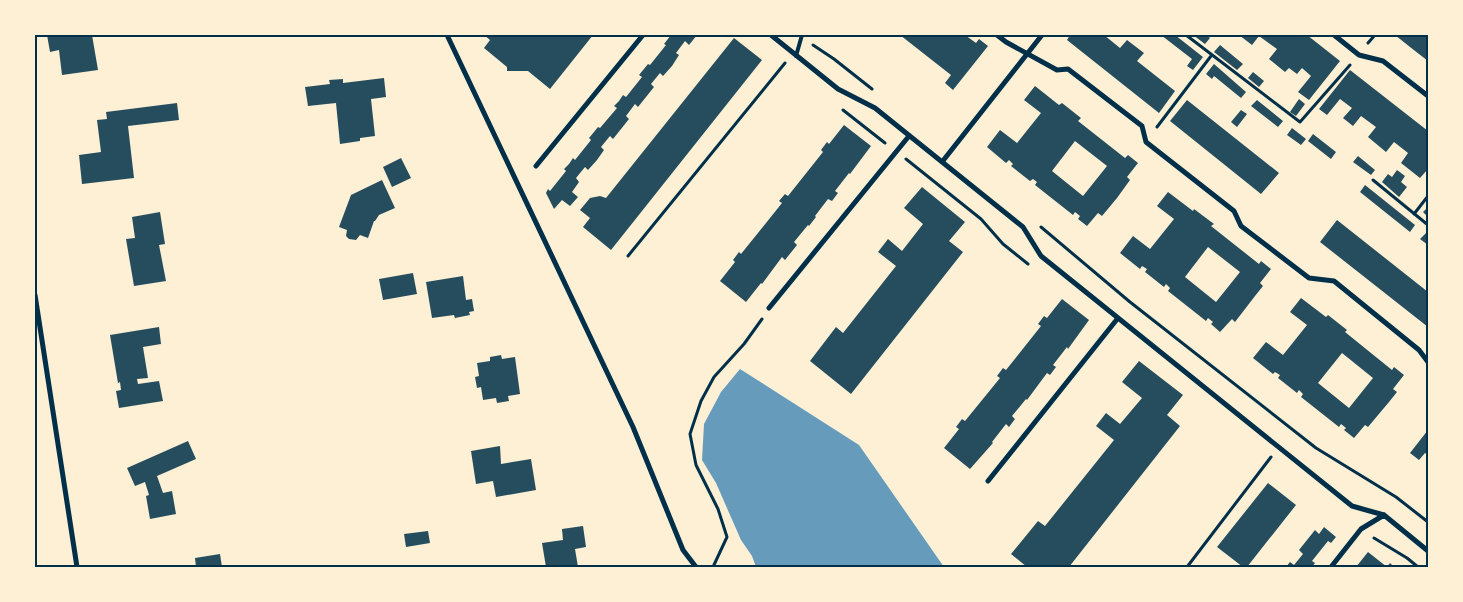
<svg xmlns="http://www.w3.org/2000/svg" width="1463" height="602" font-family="Barlow,sans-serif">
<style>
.water{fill:#669bbc}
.building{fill:#264d5e;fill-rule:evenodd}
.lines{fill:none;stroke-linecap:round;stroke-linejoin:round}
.path{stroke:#003049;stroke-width:3}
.service{stroke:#003049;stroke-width:4}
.minor{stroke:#003049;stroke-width:5}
.neatline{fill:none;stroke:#003049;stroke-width:2}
</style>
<rect width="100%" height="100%" fill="#fdf0d5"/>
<path class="water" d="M740 369 859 445 944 567H756L752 556 741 540 716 483 702 460 704 424 721 392Z"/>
<path class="building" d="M47 35H92L98 70 62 75 59 50 50 52Z
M484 35H593L550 89 528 71H507V67L484 48 490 40Z
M671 35H697L689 45 685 41 676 53 679 55 672 66 663 76 660 73 651 84 654 87 638 107 635 104 626 116 629 119 613 139 610 136 601 147 604 150 597 160 588 170 585 167 576 178 579 182 572 192 578 197 570 206 562 200 554 209 546 193 548 189 550 191 566 171 564 169 569 164 573 158 575 160 591 140 589 138 594 132 598 127 600 128 617 108 614 106 619 101 623 95 626 97 642 77 639 75 648 64 650 65 666 45 664 44Z
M900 35H965L976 43 979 39 988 46 953 90 945 83 951 75Z
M1070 35H1104L1120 48 1127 40 1144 53 1137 61 1175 91 1159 113 1067 40Z
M1161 35H1175L1203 57 1193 70 1187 66 1192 59Z
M1193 35H1206L1210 38 1205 44Z
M1239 35H1307L1340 61 1309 100 1298 92 1311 76 1302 68 1297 74 1289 68 1285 72 1269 59 1277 49 1259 36 1252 45Z
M1395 35H1428V61L1410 47Z
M734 38 762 60 611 250 583 227 590 218 580 210 590 198 600 196 606 198Z
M1220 45 1243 64 1237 70 1214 52Z
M1214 64 1246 92 1241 98 1214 76 1212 79 1206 74Z
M1350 70 1428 131V169L1420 178 1401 163 1408 153 1394 142 1386 152 1368 137 1376 127 1361 116 1353 126 1343 118 1352 108 1340 99 1327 115 1319 109Z
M1253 72 1264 81 1259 87 1248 78Z
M384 78 386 97 371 99 375 136 360 138V141L340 144 336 103 308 106 305 87 330 84 329 80 343 79V83Z
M1035 86 1059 105 1062 103 1081 118 1078 121 1125 158 1128 155 1138 163 1127 177 1130 180 1117 198 1102 216 1098 213 1087 226 1078 219 1080 216 1075 212 1073 215 1035 185 1037 182 1033 179 1030 181 1011 166 1013 164 1009 160 1006 163 987 147 1000 130 1017 143 1041 113 1024 100ZM1075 141 1107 166 1083 196 1052 171Z
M1299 99 1305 104 1296 116 1290 112Z
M1187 100 1279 173 1261 194 1170 121Z
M1257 100 1283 121 1278 127 1251 106Z
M177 103 179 120 128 126 134 178 82 184 79 155 101 152 97 120 107 119 106 112Z
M1241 110 1247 114 1237 127 1231 122Z
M844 125 871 146 850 174 849 173 835 191 838 193 832 201 828 199 815 216 816 217 809 226 808 225 794 242 797 245 785 260 782 257 762 284 761 283 746 302 720 281 735 262 733 260 739 252 741 254 782 203 779 201 785 194 788 196 823 152 821 150 827 142 829 144Z
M1292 128 1306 139 1301 145 1287 135Z
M1313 134 1336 152 1331 159 1308 141Z
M1358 156 1375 170 1371 175 1353 162Z
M401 158 411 178 392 187 383 167Z
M1397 170 1405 176 1401 182 1407 187 1399 197 1382 182 1388 174 1392 177Z
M382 180 395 208 379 215 375 221H374L368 238 360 235 356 240 349 239 346 236 347 230 339 227 351 195Z
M1365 185 1415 225 1410 232 1360 192Z
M922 187 965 222 949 241 963 252 851 394 810 361 836 327 843 333 896 266 878 252 888 239 902 251 923 224 904 208Z
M1168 192 1193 211 1194 209 1214 224 1211 226 1259 264 1261 261 1271 269 1260 283 1263 286 1255 296 1235 322 1232 319 1220 332 1211 324 1213 322 1208 318 1206 321 1168 291 1170 288 1166 284 1164 287 1145 272 1147 269 1142 266 1140 269 1120 253 1133 236 1150 249 1174 219 1157 206ZM1208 247 1240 272 1216 302 1185 277Z
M1428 207V217L1423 212Z
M160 212 165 244 159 245 166 281 134 286 126 239 135 238 132 217Z
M1337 220 1428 292V327L1320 242Z
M1426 233 1428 235V245L1420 239Z
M413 273 417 294 383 300 379 279Z
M463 276 466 300 472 299 474 311 469 312 470 315 455 318 454 315 432 318 426 282Z
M1301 298 1326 317 1328 315 1347 330 1345 332 1392 370 1394 367 1404 375 1393 389 1397 392 1389 402 1368 427 1365 425 1354 438 1344 430 1346 428 1341 424 1339 427 1301 397 1303 394 1299 390 1297 393 1278 378 1280 375 1275 372 1273 374 1253 358 1266 342 1283 355 1307 325 1290 312ZM1342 353 1373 378 1349 408 1318 383Z
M1062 299 1089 320 1068 349 1067 347 1053 365 1056 367 1050 375 1047 373 1027 400 1026 399 1012 416 1015 419 1009 427 1006 424 992 442 993 443 970 469 944 448 959 429 956 427 962 419 965 421 1000 378 997 376 1003 368 1006 370 1041 326 1038 324 1044 316 1047 318Z
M159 327 161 344 143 347 148 378 137 379 138 384 159 381 163 401 119 408 116 391 121 390 120 382 118 383 110 335Z
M501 355 502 359 515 357 520 394 508 396 509 401 497 403 496 398 483 400 481 387 477 388 475 377 479 376 477 363 490 361V357Z
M1139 361 1183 395 1167 415 1180 426 1069 567H1027L1011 554 1038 521 1045 526 1114 440 1096 426 1106 413 1120 424 1142 398 1122 382Z
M1428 430V455L1425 453 1419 460 1410 453Z
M188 441 196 459 157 476 163 493 172 491 176 514 150 519 146 496 149 495 145 482 135 486 127 468Z
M500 446 501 464 531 459 536 490 496 497 493 481 476 484 471 451Z
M1268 483 1296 505 1247 567H1243L1217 547Z
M583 526 586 547 575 549 578 567H546L542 543 563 540 562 529Z
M1324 527 1336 537 1331 543 1328 541 1312 561 1315 563 1312 567H1286L1290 562 1294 565 1303 554 1299 550 1315 530 1319 534Z
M428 531 430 543 406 547 404 534Z
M1368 552 1387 567 1390 563 1394 567H1356Z
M220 554 222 567H196L195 558Z"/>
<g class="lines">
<path class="path" d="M1186 35 1300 122 1350 65
M1368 43 1375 35
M813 45 834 59 872 89
M843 110 885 143
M1157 127 1211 56
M906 159 981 219 1003 244 1028 264
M1373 180 1428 225
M1414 214 1428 196
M1041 227 1130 302 1316 448 1396 497 1428 522
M628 256 785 63
M1374 538 1407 558 1418 567
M713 567 727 537 718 509 696 465 690 434 701 401 714 377 744 344 762 319
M1187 567 1271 457"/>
<path class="service" d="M796 56 802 35"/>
<path class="minor" d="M447 35 633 427 683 550 696 567
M771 35 838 89 875 108 1023 227 1041 256 1352 506 1384 515 1428 551
M997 35 1006 42 1057 70 1068 69 1142 126 1146 142 1234 211 1241 226 1309 278 1334 281 1419 350 1428 362
M1334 35 1359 55 1383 61 1428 96
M942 162 1042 35
M536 166 643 35
M35 295 77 567
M769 308 909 136
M988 481 1118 318
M1331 567 1361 529 1384 515"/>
</g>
<rect width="1463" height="602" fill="none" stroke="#fdf0d5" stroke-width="72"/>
<rect x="36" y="36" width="1391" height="530" class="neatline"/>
</svg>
